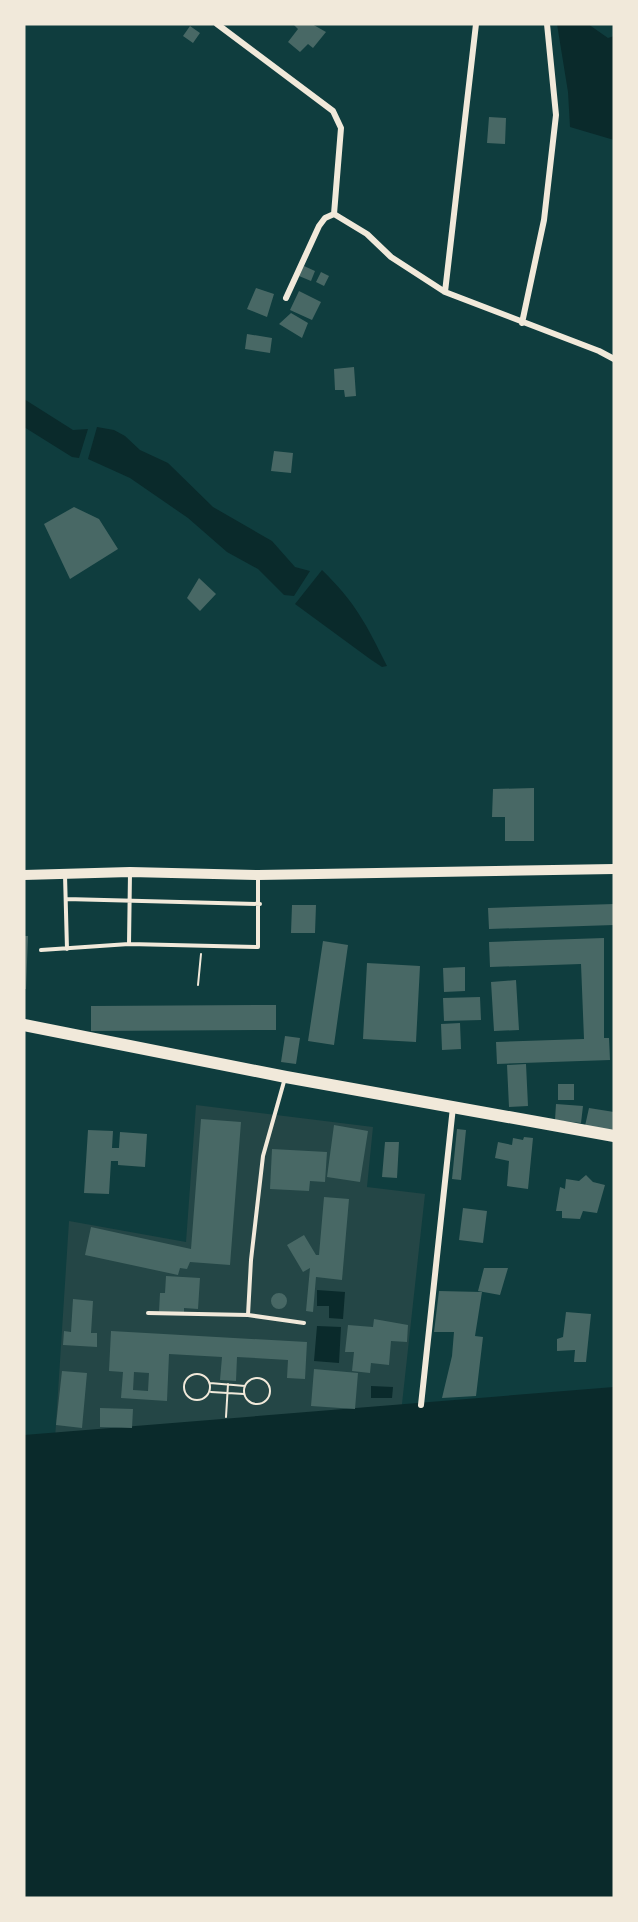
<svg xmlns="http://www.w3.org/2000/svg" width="638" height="1922" font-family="'Space Grotesk',sans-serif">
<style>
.green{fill:#244646}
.water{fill:#0a2a2b}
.building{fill:#486865;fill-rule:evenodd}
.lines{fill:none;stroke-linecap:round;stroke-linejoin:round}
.path{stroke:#f1e9da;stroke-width:2}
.service{stroke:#f1e9da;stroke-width:4}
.minor{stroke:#f1e9da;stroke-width:6}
.tertiary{stroke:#f1e9da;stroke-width:10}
.secondary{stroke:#f1e9da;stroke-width:12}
</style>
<rect width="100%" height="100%" fill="#0f3d3e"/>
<path class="green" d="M196 1105 373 1127 367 1187 425 1194 401 1413 55 1439 69 1221 186 1242Z"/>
<path class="water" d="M557 24H588L608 38 614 36V140L570 127 568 92Z
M24 399 73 430 88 429 79 458 72 457 24 427Z
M97 427 114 430 125 436 140 450 168 463 213 507 272 541 295 567 310 571 294 596 284 595 258 569 227 552 188 518 130 478 88 459Z
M322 570C356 603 366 624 387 666L382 667 370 659 295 604Z
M317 1290 345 1292 343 1319 329 1318V1306H317Z
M317 1326 341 1327 339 1363 314 1361Z
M371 1386 393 1387 392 1398H371Z
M614 1387V1898H24V1435Z"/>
<path class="building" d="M293 24H312L326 32 313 48 308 44 300 52 288 42 298 29Z
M190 26 200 33 193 43 183 36Z
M489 117 506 118 505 144 487 143Z
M304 266 315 271 311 281 299 276Z
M321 272 329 276 324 286 316 282Z
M256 288 274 294 267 317 247 309Z
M299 291 321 302 312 320 290 310Z
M291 313 308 323 302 338 279 324Z
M247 334 272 338 270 353 245 349Z
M354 367 356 396 345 397 344 390H335L334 369Z
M274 451 293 453 291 473 271 471Z
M74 507 99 519 118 549 70 579 44 524Z
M199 578 216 594 200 611 187 598Z
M534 788V841H505V817H492L493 789Z
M614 904V925L489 929 488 908Z
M292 905H316L315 933H291Z
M24 936H28L26 989H24Z
M604 938V1038H609L610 1060 497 1064 496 1042 584 1039 581 964 490 967 489 942Z
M323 941 348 945 334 1045 308 1041Z
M367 963 420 966 416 1042 363 1039Z
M465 967V991L444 992 443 968Z
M516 980 519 1030 494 1031 491 982Z
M480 997 481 1020 444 1021 443 998Z
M276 1005V1030L91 1031V1006Z
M460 1023 461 1049 442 1050 441 1024Z
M285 1036 300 1038 296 1064 281 1062Z
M526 1064 528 1106 509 1107 507 1065Z
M558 1084H574V1100H558Z
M556 1104 583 1106 581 1123 555 1120Z
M589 1108 614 1112V1131L585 1126Z
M201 1119 241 1122 230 1265 190 1262 187 1269 180 1268 178 1275 85 1255 91 1227 191 1249Z
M334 1125 368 1131 360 1182 327 1177Z
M457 1129 466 1130 461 1180 452 1179Z
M88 1130 113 1131 112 1148H119L120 1132 147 1134 145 1167 118 1165V1161H111L109 1194 84 1193Z
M524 1137 533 1138 528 1189 507 1186 509 1161 495 1158 498 1142 512 1145 513 1138 523 1140Z
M385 1142H399L397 1178 382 1177Z
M272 1149 327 1152 325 1182 310 1181 309 1191 270 1189Z
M586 1175 593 1182 605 1185 597 1213 583 1211 580 1219 562 1218V1211H556L560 1187 565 1189 566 1179 579 1181Z
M324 1197 349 1199 342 1280 316 1277 313 1312 306 1311 310 1268 303 1272 287 1245 304 1235 316 1255H319Z
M463 1208 487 1211 483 1243 459 1240Z
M484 1268H508L500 1295 478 1291Z
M166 1276 200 1278 198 1309 184 1308V1313L159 1312 160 1293H165Z
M439 1291 482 1292 475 1336 483 1337 476 1396 442 1398 452 1356 454 1332H434Z
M271 1301a8 8 0 1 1 16 0a8 8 0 1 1-16 0Z
M73 1299 93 1301 91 1333H97V1347L63 1345 64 1331 71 1332Z
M566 1312 591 1314 586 1362H574L575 1350 557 1351V1339L563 1337Z
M374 1319 408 1325 407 1342 391 1341 389 1365 371 1363 370 1373 352 1371 354 1352H345L348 1325 373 1327Z
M111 1331 307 1342 305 1379 287 1378 288 1360 237 1357 236 1381 220 1380 222 1357 169 1354 167 1401 121 1398 123 1372 109 1371ZM134 1372 149 1373 148 1391 133 1390Z
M314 1369 358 1373 355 1409 311 1406Z
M62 1371 87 1373 82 1428 56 1425Z
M100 1408 133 1409 132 1428 100 1427Z"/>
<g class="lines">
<path class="path" d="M198 985 201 954
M184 1387a13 13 0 1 1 26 0a13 13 0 1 1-26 0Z
M244 1391a13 13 0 1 1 26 0a13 13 0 1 1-26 0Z
M210 1383 245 1386
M211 1392 244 1394
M226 1417 228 1384"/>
<path class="service" d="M65 875 67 949
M66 899 260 904
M129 944 130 873
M41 950 129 944 258 947V876
M285 1078 263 1156 251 1260 248 1315 304 1323
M148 1313 248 1315"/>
<path class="minor" d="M217 24 333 111 341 128 334 214
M445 292 476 24
M286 298 319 226 325 218 334 214 367 234 391 257 445 292 599 351 614 359
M522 323 544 220 556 115 547 24
M421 1405 453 1107"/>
<path class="tertiary" d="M24 875 130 872 258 875 614 869"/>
<path class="secondary" d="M24 1025 286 1077 614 1136"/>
</g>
<rect width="638" height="1922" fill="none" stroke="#f1e9da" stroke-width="51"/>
</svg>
